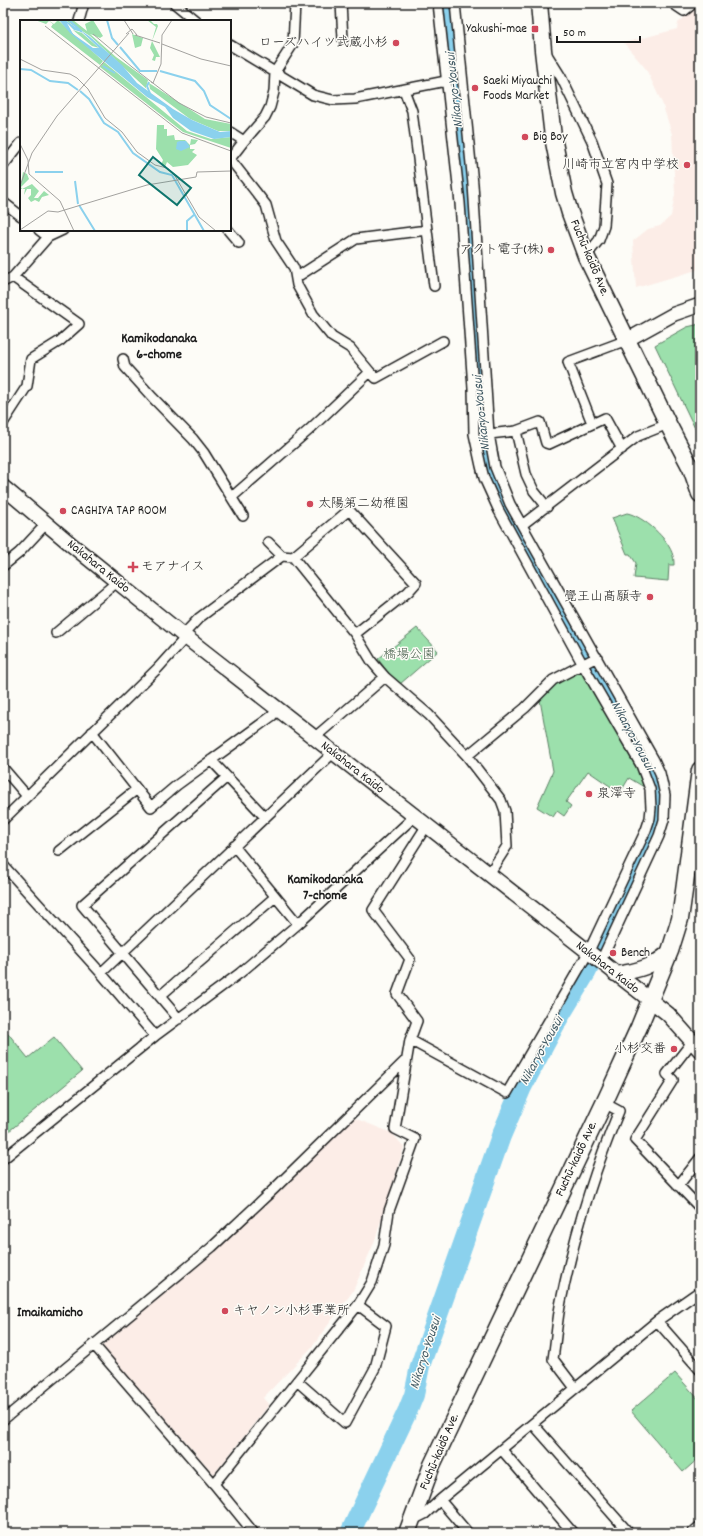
<svg xmlns="http://www.w3.org/2000/svg" width="703" height="1536" font-family="Dekko,'Klee One',sans-serif">
<style>
.built{fill:#fcede7}
.green{fill:#9ce0ac;stroke:#5c7e64}
.lines{fill:none;stroke-linecap:round;stroke-linejoin:round}
.river{stroke:#8bd1ed;stroke-width:20}
.street-casing{stroke:#1c1c1c;stroke-width:12}
.secondary-casing{stroke:#1c1c1c;stroke-width:16}
.primary-casing{stroke:#1c1c1c;stroke-width:17}
.highway-casing{stroke:#1c1c1c;stroke-width:19}
.street{stroke:#fdfcf7;stroke-width:9}
.secondary{stroke:#fdfcf7;stroke-width:13}
.primary{stroke:#fdfcf7;stroke-width:14}
.highway{stroke:#fdfcf7;stroke-width:16}
.poi-dot{fill:#d1495b;stroke:#fdfcf7;stroke-width:1.5}
.labels{text-anchor:middle;dominant-baseline:central;stroke-width:3;stroke-linejoin:round;paint-order:stroke}
.poi-label{font-size:13px;fill:#1c1c1c;stroke:#fdfcf7;text-anchor:start}
.street-label{font-size:13px;fill:#1c1c1c;stroke:#fdfcf7}
.park-label{font-size:13px;fill:#49614e;stroke:#fdfcf7}
.water-label{font-size:14px;font-style:italic;fill:#435b65;stroke:#fdfcf7}
.neighbourhood-label{font-size:14px;font-weight:bold;fill:#1c1c1c;stroke:#fdfcf7}
.inset-river{fill:none;stroke:#8bd1ed;stroke-width:2}
.inset-road{fill:none;stroke:#a3a29f;stroke-width:1}
.view{fill:#0f766e;fill-opacity:0.15;stroke:#0f766e;stroke-width:2}
.inset-edge{fill:none;stroke:#1c1c1c;stroke-width:2}
</style>
<rect width="100%" height="100%" fill="#fdfcf7"/>
<filter id="ink" filterUnits="userSpaceOnUse"><feTurbulence type="fractalNoise" baseFrequency=".025" numOctaves="2"/><feDisplacementMap in="SourceGraphic" scale="8" xChannelSelector="R" yChannelSelector="G"/><feConvolveMatrix kernelMatrix="1 2 1 2 8 2 1 2 1" color-interpolation-filters="sRGB"/></filter>
<g filter="url(#ink)">
<path class="built" d="M700 4V269L636 288 633 241 648 229 660 226 671 216 675 194 672 134 662 103 646 69 624 43 677 29 678 23Z
M354 1118 392 1133 404 1147 374 1243 353 1291 312 1347 263 1398 269 1405 214 1474 102 1346 257 1212Z"/>
<path class="green" d="M700 324V439L655 345 687 327Z
M627 513C643 516 669 539 673 556 674 559 674 563 674 565H669L668 581 634 578 636 563 630 554H627L612 518Z
M417 628 438 651 400 684 389 674 378 659Z
M579 671 582 672 639 773 644 787 629 778 620 793 588 771 566 802 571 806 564 816 557 811 553 817 537 807 553 771 540 700 554 684Z
M7 1032 28 1058 54 1037 82 1071 3 1136V1036Z
M675 1373 700 1401V1457L683 1472 631 1411Z"/>
<g class="lines">
<path class="river" d="M350 1533 408 1410 414 1395 420 1366 501 1136 522 1087 558 1019 587 971 641 859 655 826 658 810V794L655 779 650 766 516 529 500 497 491 477 482 437 466 198 446 3"/>
<defs>
<path id="street" d="M174 3 196 21
M295 3 293 44 275 72 274 92 270 107 265 117 244 141 230 159 266 205 276 241 294 268 297 285 313 314 332 337 350 348 370 372
M341 3 343 39
M455 3 473 184 489 434 495 467 510 504 654 760 660 773 665 795 664 820 659 836 600 963
M674 3 675 5 684 11 694 3
M79 21 84 3
M230 45 313 95 333 100 355 99 446 81
M546 53 561 77 592 141 607 184 604 226 599 240 586 256
M230 132 244 141
M3 166 21 143
M3 202 21 216
M39 230 48 237
M228 230 239 243
M427 230 434 286
M297 277 356 239 427 230 412 111 404 90
M3 282 13 277 48 237 63 230
M123 359 125 367 153 398 193 439 204 453 243 516
M3 423 27 386 31 359 60 341 79 324 13 277
M592 423 568 362 627 340
M516 431 526 474 534 491 547 507
M489 434 516 431 540 422 546 443 549 444 605 418 622 449
M232 497 309 430 370 372 376 378 443 341
M522 525 638 436 668 424
M268 542 282 556 293 557 355 634 372 662 385 677 429 715 467 756 501 800 505 811 507 846 489 874
M293 557 349 510 416 583 408 592 355 634
M3 566 19 553 46 524
M56 633 117 582
M183 635 199 618 282 556
M92 732 151 807 177 785 272 716 278 709
M314 738 385 677
M467 756 525 708 553 680 597 657
M211 760 265 817
M3 768 27 796
M3 820 158 668 186 637
M234 846 298 924
M59 851 137 789
M3 865 101 973 155 1036
M101 973 333 753
M160 996 275 897
M179 1019 82 905 227 777
M410 1040 507 1093 588 953 646 830 650 818 651 808 650 789 641 765 583 665 499 511 484 478 481 466 474 434 473 388 460 203 438 3
M692 1042 667 1074 673 1080 635 1140 700 1208
M3 1159 155 1036 240 973 298 924 415 816
M678 1186 700 1158
M657 1321 700 1370
M94 1345 214 1484
M297 1381 345 1423 375 1368 386 1326 358 1305
M575 1388 553 1359C556 1340 557 1320 561 1301 574 1237 594 1171 619 1111L604 1103
M3 1420 212 1247 274 1189 406 1060
M533 1424 629 1533
M502 1450 573 1533
M440 1500 468 1533
M414 1516 417 1518 425 1514 440 1500 657 1321 700 1291
M254 1533 214 1484 358 1305 372 1282 384 1245 389 1211 415 1139 395 1129 410 1040 417 1021 397 994 410 959 373 910 427 825
M692 1533 700 1526"/>
<path id="secondary" d="M627 340 674 314 700 305"/>
<path id="primary" d="M3 487 73 546 183 635 668 1014 700 1050
M615 974C638 971 653 967 670 951"/>
<path id="highway" d="M539 3 543 50 553 137 564 193 570 213 586 256 668 424 691 468 700 494
M407 1533 432 1465 607 1097 639 1027 670 951 680 919 684 891 700 770"/>
</defs>
<use href="#street" class="street-casing"/>
<use href="#secondary" class="secondary-casing"/>
<use href="#primary" class="primary-casing"/>
<use href="#highway" class="highway-casing"/>
<use href="#street" class="street"/>
<use href="#secondary" class="secondary"/>
<use href="#primary" class="primary"/>
<use href="#highway" class="highway"/>
</g>
</g>
<g class="poi-dot">
<rect x="531" y="25" width="8" height="8" rx="2"/>
<circle cx="396" cy="43" r="4"/>
<circle cx="475" cy="88" r="4"/>
<circle cx="525" cy="137" r="4"/>
<circle cx="687" cy="165" r="4"/>
<circle cx="551" cy="250" r="4"/>
<circle cx="310" cy="504" r="4"/>
<circle cx="63" cy="511" r="4"/>
<path d="M131 561h4v4h4v4h-4v4h-4v-4h-4v-4h4z"/>
<circle cx="650" cy="597" r="4"/>
<circle cx="589" cy="794" r="4"/>
<circle cx="613" cy="953" r="4"/>
<circle cx="674" cy="1049" r="4"/>
<circle cx="225" cy="1311" r="4"/>
</g>
<g class="labels">
<g class="poi-label">
<text x="527" y="29" text-anchor="end">Yakushi-mae</text>
<text x="388" y="43" text-anchor="end">ローズハイツ武蔵小杉</text>
<text x="483" y="81">Saeki Miyauchi<tspan x="483" dy="15">Foods Market</tspan></text>
<text x="533" y="137">Big Boy</text>
<text x="679" y="165" text-anchor="end">川崎市立宮内中学校</text>
<text x="543" y="250" text-anchor="end">アクト電子(株)</text>
<text x="318" y="504">太陽第二幼稚園</text>
<text x="71" y="511">CAGHIYA TAP ROOM</text>
<text x="141" y="567">モアナイス</text>
<text x="642" y="597" text-anchor="end">覺王山髙願寺</text>
<text x="597" y="794">泉澤寺</text>
<text x="621" y="953">Bench</text>
<text x="666" y="1049" text-anchor="end">小杉交番</text>
<text x="233" y="1311">キヤノン小杉事業所</text>
</g>
<g class="street-label">
<text transform="translate(589 258) rotate(67)">Fuchū-kaidō Ave.</text>
<text transform="translate(98 567) rotate(39)">Nakahara Kaido</text>
<text transform="translate(352 768) rotate(38)">Nakahara Kaido</text>
<text transform="translate(607 968) rotate(38)">Nakahara Kaido</text>
<text transform="translate(577 1159) rotate(-65)">Fuchū-kaidō Ave.</text>
<text transform="translate(440 1452) rotate(-67)">Fuchū-kaidō Ave.</text>
</g>
<g class="park-label">
<text x="409" y="655">橋場公園</text>
</g>
<g class="water-label">
<text transform="translate(455 90) rotate(-96)">Nikaryo-Yousui</text>
<text transform="translate(482 413) rotate(-96)">Nikaryo-Yousui</text>
<text transform="translate(632 736) rotate(62)">Nikaryo-Yousui</text>
<text transform="translate(542 1051) rotate(-61)">Nikaryo-Yousui</text>
<text transform="translate(426 1353) rotate(-72)">Nikaryo-Yousui</text>
</g>
<g class="neighbourhood-label">
<text x="159" y="339">Kamikodanaka<tspan x="159" dy="16">6-chome</tspan></text>
<text x="325" y="880">Kamikodanaka<tspan x="325" dy="16">7-chome</tspan></text>
<text x="50" y="1313">Imaikamicho</text>
</g>
</g>
<g transform="translate(20 20)">
<rect width="211" height="211" fill="#fdfcf7"/>
<path d="M15 0H28L34 4 38 0 83 41 80 45 31 7 33 4 29 1 26 4ZM45 0H53L67 11 65 4 73 0 83 16 80 18 70 14 96 37 128 60 126 68 130 72 70 16ZM127 0 131 1 134 4H137L138 6 132 21 140 37H136L135 41 132 40 134 35 130 28 136 7ZM53 10 62 13 79 28 72 26ZM112 14 123 18 121 26 115 28ZM84 42 167 111 191 119 211 117V128L163 112 80 47ZM129 63 185 99 211 104V111H198L170 99 130 69ZM137 105H144V109H147V116L154 115 155 120H165L170 125 171 119 178 120 175 124 170 125V129H175L172 132 177 135 168 145 153 147 147 142 145 147 141 145 143 140 136 129ZM3 152 7 154 9 159 1 167 2 169 12 164 19 171 14 178H18L24 171 29 175 22 177 19 182 15 180 11 182 8 178 11 175V169H7L4 175 5 169H0Z" fill="#9ce0ac"/>
<path d="M39 0H45L69 16 102 45 117 63 153 89 172 100 200 112 211 111V117L194 119 171 111 153 98 145 87 127 77 50 13ZM47 3 54 10 62 12 79 28H73L53 14ZM160 121H166L170 127 161 131 156 129 157 122Z" fill="#8bd1ed" fill-rule="evenodd"/>
<path class="inset-river" d="M49 0 62 12M87 0 92 18 98 25M100 27 120 51H137M83 46 95 53M0 49 11 50 30 61 48 63 58 70M140 51 175 61 184 71 190 85 211 99M129 62 127 66 131 76M60 71 69 79 84 103 98 112 113 133 140 152 152 155 184 211M15 152H43M55 161 58 184M59 185 75 211M167 211V201L175 194"/>
<path class="inset-road" d="M104 0 113 14M25 6 162 113 211 131M73 14 112 47 159 83 186 97 211 103M106 14 112 9 117 15M115 15 140 23M142 24 181 39 211 46M0 39 22 50 50 54 57 58 68 69 85 98 102 112 117 132 135 145 147 148 155 156 179 197 196 211M131 62 133 63 141 44 142 15 152 0M0 124 8 140 9 154 40 181 54 211M0 166 12 133 37 96 109 13M0 210 28 191 38 192 127 165 176 157 177 152 211 151"/>
<path class="view" d="M133 137 171 168 157 185 119 155Z"/>
<rect width="211" height="211" class="inset-edge"/>
</g>
<rect width="703" height="1536" fill="none" stroke="#fdfcf7" stroke-width="16"/>
<rect x="8" y="8" width="687" height="1520" fill="none" stroke="#1c1c1c" stroke-width="1.5" filter="url(#ink)"/>
<path d="M557 36v6h83v-6" fill="none" stroke="#1c1c1c" stroke-width="2"/>
<text x="563" y="36" font-size="12" fill="#1c1c1c" stroke="#fdfcf7" stroke-width="3" paint-order="stroke">50 m</text>
</svg>
